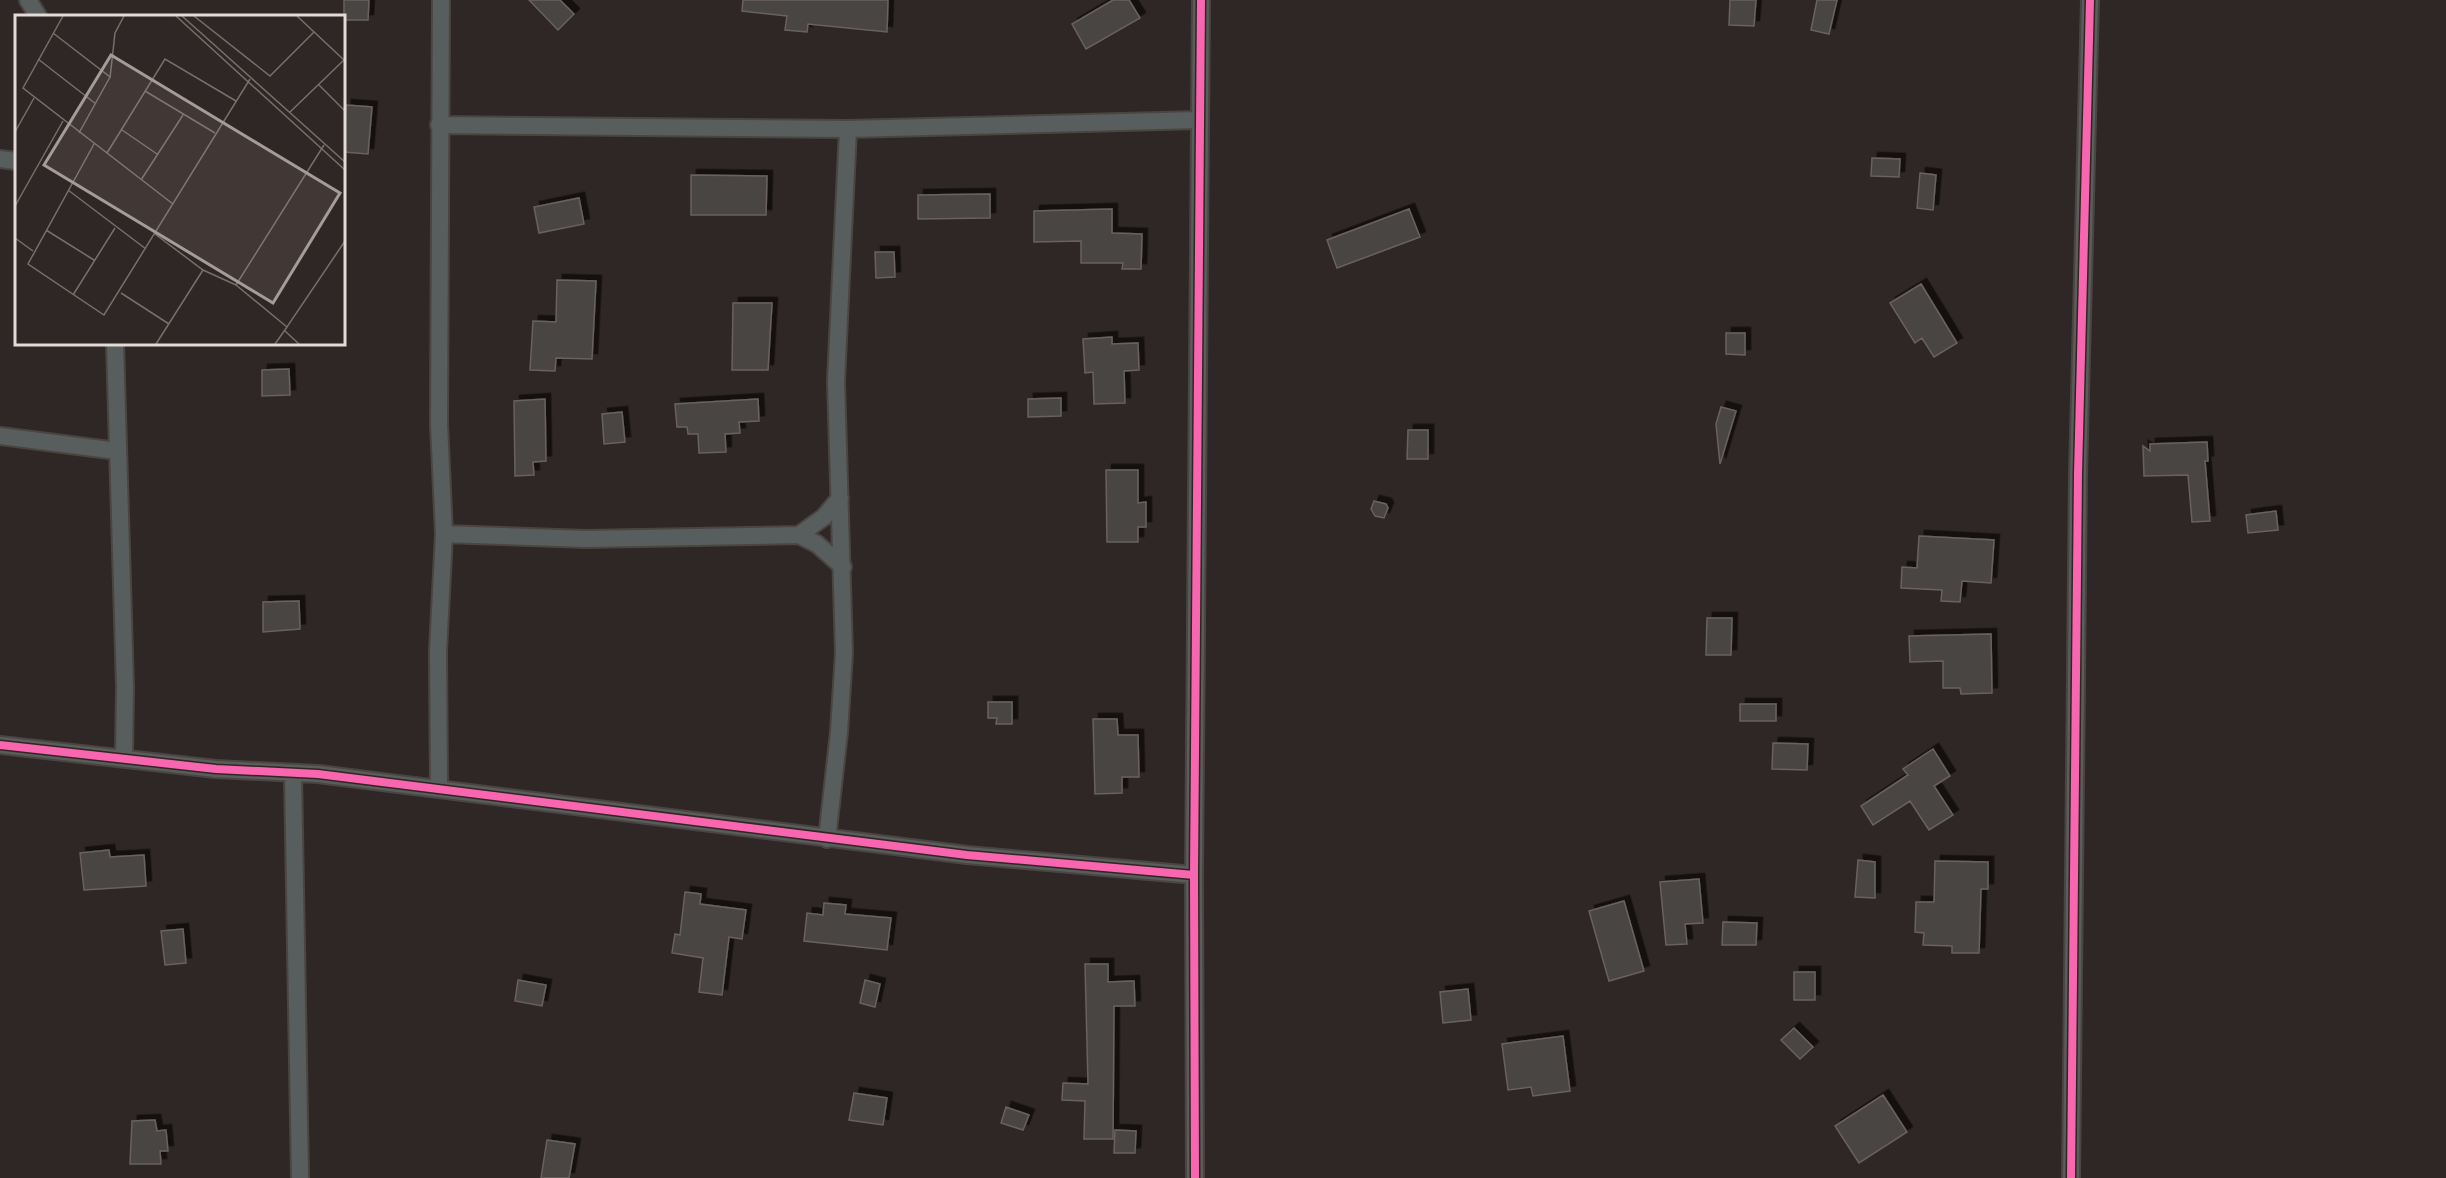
<svg xmlns="http://www.w3.org/2000/svg" width="2446" height="1178" font-family="'Crimson Pro',serif">
<style>
.building{fill:#4a4442;stroke:#69615f;stroke-width:1.5;filter:url(#shadow)}
.lines{fill:none;stroke-linecap:round;stroke-linejoin:round}
.minor-casing{stroke:#4b4542;stroke-width:20}
.minor{stroke:#585e5e;stroke-width:16}
.cycleway-casing{stroke:#332521;stroke-width:11}
.cycleway{stroke:#f766af;stroke-width:8}
.inset-road{fill:none;stroke:#776f6c;stroke-width:1.5}
.view{fill:#a59c99;fill-opacity:0.15;stroke:#a59c99;stroke-width:3}
.inset-edge{fill:none;stroke:#e4dbd7;stroke-width:3}
</style>
<defs>
<filter id="shadow"><feDropShadow dx="5.5" dy="-5.5" stdDeviation="0" flood-color="#0009"/></filter>
</defs>
<rect width="100%" height="100%" fill="#2f2725"/>
<path class="building" d="M344 0H369L368 20H344Z
M529 0H560L574 14 558 30Z
M743 0H888L887 32 808 24 807 32 785 30 787 16 742 11Z
M1113 0H1129L1140 18 1086 49 1072 24Z
M1730 0H1756L1754 26 1729 25Z
M1817 0H1837L1829 34 1811 30Z
M346 105 372 107 368 154 344 152Z
M1872 158 1900 159 1899 177 1871 176Z
M1920 173 1936 175 1933 210 1917 208Z
M691 175 767 176 766 215H691Z
M990 194V218L918 219V195Z
M579 198 584 224 539 233 534 207Z
M1112 209V233L1142 234 1141 269H1122L1123 263H1081V241L1034 242V211Z
M1409 209 1420 237 1337 268 1327 240Z
M875 252H894L895 277 876 278Z
M557 280 596 281 592 359 556 358 555 371 530 370 533 321 556 322Z
M1921 284 1957 343 1934 357 1922 338 1915 343 1890 303Z
M733 303H772L768 370H732Z
M1726 333H1745V355L1726 354Z
M1112 337V344L1138 343 1139 370 1124 371 1125 403 1094 404 1093 372 1085 373 1083 339Z
M289 369 290 395 262 396V370Z
M1061 398V416L1028 417V399Z
M545 399 546 461 533 462 534 475 515 476 514 401Z
M758 399 759 421 739 422 740 433 725 434 726 452 699 453 698 434H688L687 427H677L675 404Z
M1721 407 1736 411 1720 464 1716 424Z
M622 412 625 442 604 444 602 414Z
M1408 430H1428V459H1407Z
M2207 442 2208 461H2205L2210 521 2192 522 2188 475 2144 476 2143 446 2150 451V444Z
M1106 470H1138V503L1146 502V527H1138V542H1107Z
M1374 501 1386 504 1388 508 1384 518 1375 516 1371 509Z
M2276 511 2278 530 2248 533 2246 515Z
M1919 536 1994 540 1991 583 1962 581 1960 602 1941 601 1942 590 1901 588 1902 567 1917 568Z
M299 601 300 629 263 632V602Z
M1707 618H1732L1731 655H1706Z
M1991 634 1992 693 1961 694 1960 688H1943V661L1910 662 1909 636Z
M988 702H1012V724H996L997 718H988Z
M1740 704H1776V721H1740Z
M1093 719H1117L1118 735H1138L1139 777H1122V793L1095 794Z
M1773 743 1808 744 1807 770 1772 769Z
M1933 749 1950 776 1934 786 1953 815 1929 830 1910 801 1873 825 1861 806 1908 775 1903 769Z
M109 850 110 857 144 855 146 886 84 890 80 853Z
M1858 860 1875 862V898L1855 897Z
M1935 861 1988 862V889H1981L1979 953H1952V946L1923 945 1924 933 1915 932 1916 902H1934Z
M1699 879 1703 923 1685 924 1687 944 1666 945 1660 882Z
M685 892 701 894 700 904 746 910 742 939 729 937 722 995 699 992 703 958 672 953 675 934 680 935Z
M1624 901 1644 971 1609 981 1589 911Z
M824 903 846 905 845 914 891 918 887 950 804 941 807 913 823 915Z
M1723 922 1757 923 1756 945H1722Z
M183 929 186 963 165 965 161 931Z
M1085 964H1108V982L1134 981 1135 1006H1114L1113 1139H1084L1085 1101 1062 1100 1063 1083 1088 1084Z
M1794 972H1815V1000H1794Z
M518 980 546 985 542 1006 515 1001Z
M865 980 880 984 875 1007 860 1003Z
M1468 989 1471 1020 1443 1023 1440 992Z
M1794 1028 1813 1047 1800 1059 1781 1040Z
M1563 1036 1570 1091 1533 1096 1531 1087 1508 1090 1502 1044Z
M854 1093 887 1098 883 1125 849 1120Z
M1883 1095 1907 1132 1859 1163 1835 1126Z
M1006 1107 1029 1115 1023 1130 1001 1123Z
M155 1120 157 1131 166 1130 168 1151H160L161 1164H130L132 1121Z
M1115 1130 1136 1131 1135 1153H1114Z
M547 1140 575 1144 569 1178H541Z"/>
<g class="lines">
<defs>
<path id="minor" d="M28 0 38 16
M439 125 848 129 1199 120
M0 159 16 161
M115 344 125 687 124 758
M0 436 117 451
M444 534 586 539 799 535 824 517 840 498
M799 535 817 544 843 567
M0 745 216 769 318 774 967 855 1194 875
M293 773 300 1178
M439 788 438 651 444 534 439 424 441 0
M827 839 839 732 844 653 836 381 848 129
M1195 1178 1194 875 1201 0
M2071 1178 2078 474 2090 0"/>
</defs>
<use href="#minor" class="minor-casing"/>
<use href="#minor" class="minor"/>
<defs>
<path id="cycleway" d="M0 745 216 769 318 774 967 855 1194 875
M1195 1178 1194 875 1201 0
M2071 1178 2078 474 2090 0"/>
</defs>
<use href="#cycleway" class="cycleway-casing"/>
<use href="#cycleway" class="cycleway"/>
</g>
<g transform="translate(15 15)">
<rect width="330" height="330" fill="#2f2725"/>
<path class="inset-road" d="M48 1 8 73 158 189M161 1 330 155M167 1 330 147M179 1 255 61 299 17M282 1 329 45M38 18 95 62 64 118M23 44 81 89M95 63 100 18 109 1M303 69 330 96M130 76 200 118M275 97 330 44M107 115 142 139M0 117 19 83M79 129 13 249 89 300 235 64M92 138 150 44 221 86M126 165 168 100M53 175 131 234M0 191 48 106M31 215 79 245M140 219 188 255 221 270 309 130M0 223 18 236M221 270 272 312 330 226M106 278 154 309M58 280 100 213M270 316 284 329M141 329 188 255M260 329 272 312"/>
<path class="view" d="M96 40 325 178 258 288 29 150Z"/>
<rect width="330" height="330" class="inset-edge"/>
</g>
</svg>
